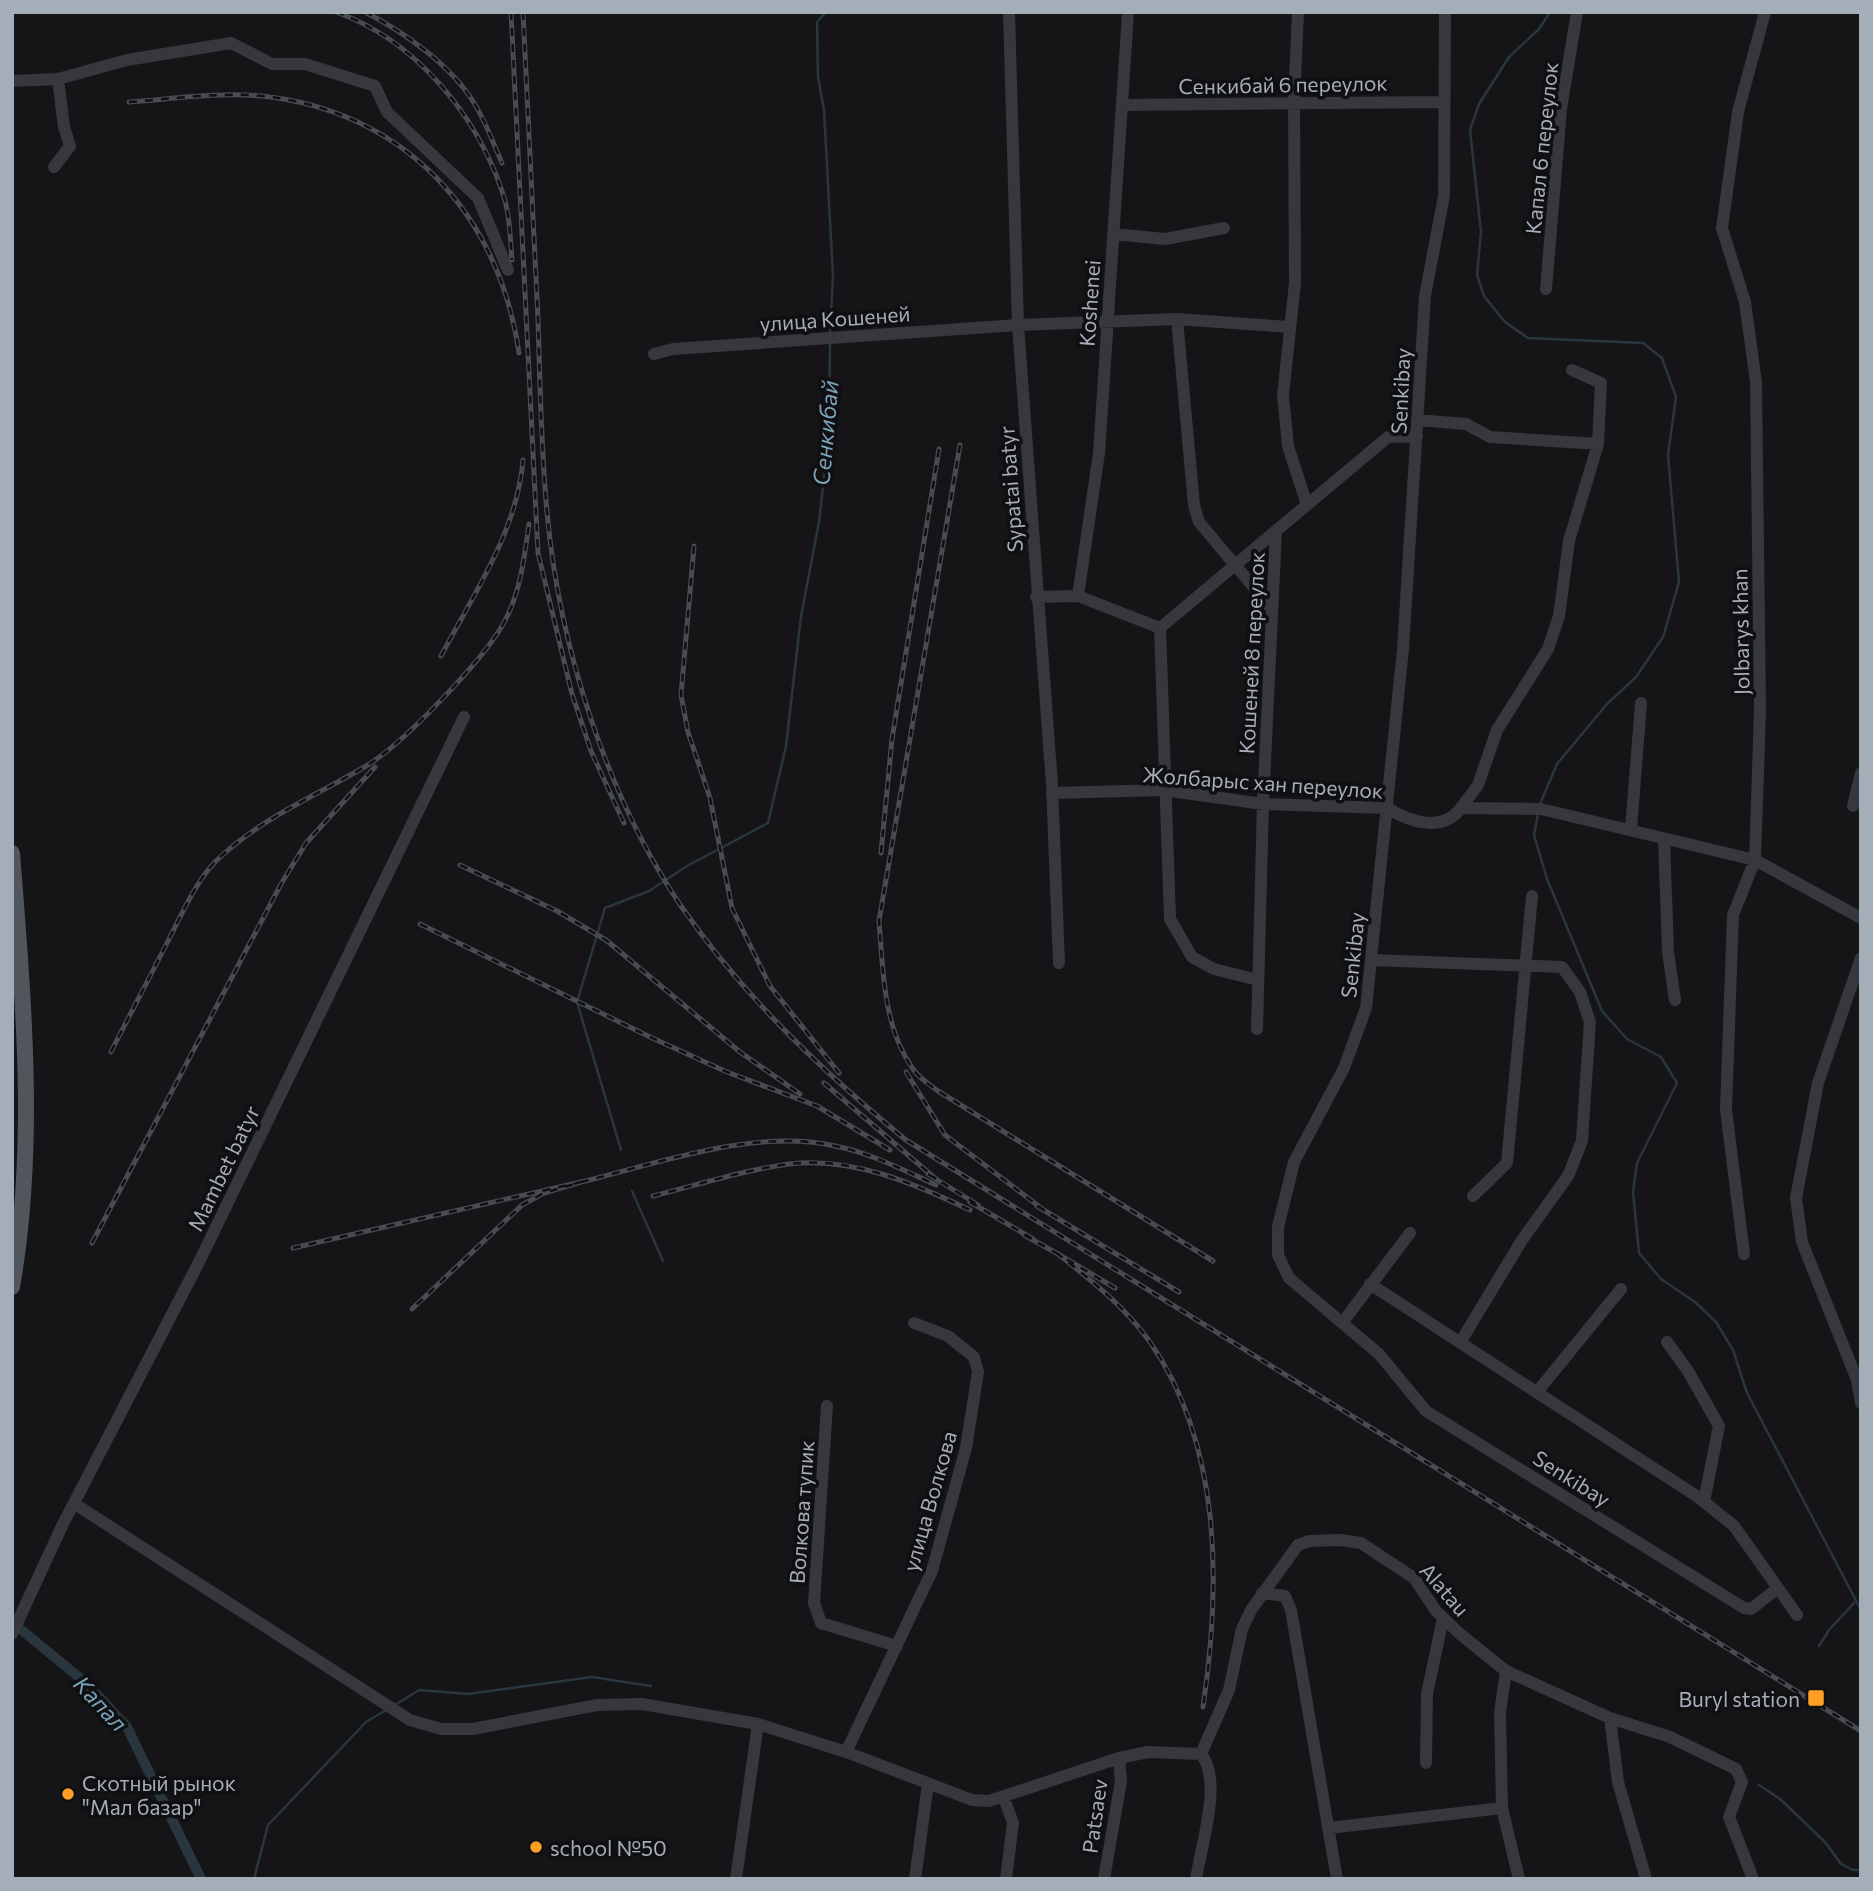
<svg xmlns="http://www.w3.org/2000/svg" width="1873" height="1891" font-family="Commissioner,sans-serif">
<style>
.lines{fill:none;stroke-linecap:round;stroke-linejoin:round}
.stream{stroke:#2a363d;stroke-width:2.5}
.canal{stroke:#2a363d;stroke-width:10}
.minor{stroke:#36383d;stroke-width:12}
.major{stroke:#51555c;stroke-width:16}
.rail-casing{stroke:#484c52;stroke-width:5}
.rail{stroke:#101012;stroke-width:2.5;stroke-dasharray:8;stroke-linecap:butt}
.poi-dot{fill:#ff9f25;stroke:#101012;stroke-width:2.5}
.labels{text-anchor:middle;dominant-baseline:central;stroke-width:7;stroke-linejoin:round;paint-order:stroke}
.street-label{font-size:21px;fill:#a5adb9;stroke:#101012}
.poi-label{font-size:21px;fill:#a5adb9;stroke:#101012;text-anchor:start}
.water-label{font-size:23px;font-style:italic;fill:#79a1b8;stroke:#101012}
</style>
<rect width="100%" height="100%" fill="#151517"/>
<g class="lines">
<path class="stream" d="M826 12 817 22 818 77 824 110 833 276 830 334
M1540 804 1557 764 1607 704 1636 677 1663 637 1679 582 1668 455 1676 397 1662 358 1643 343 1528 338 1505 322 1484 296 1477 275 1481 232 1470 130 1479 104 1509 57 1539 29 1550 12
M1538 814 1534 835 1547 879 1602 1011 1627 1039 1661 1057 1677 1083 1637 1163 1633 1192 1639 1253 1661 1279 1695 1302 1716 1322 1733 1350 1747 1393 1861 1610
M621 1150 577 1002 605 908 649 891 687 866 768 823 786 746 801 616 819 522 829 435 830 341
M632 1191 663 1261
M1819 1646 1829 1630 1854 1603
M395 1705 419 1690 468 1694 592 1677 651 1686
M1759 1785 1780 1799 1825 1842 1841 1864 1853 1870H1861
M254 1879 268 1825 366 1722 386 1710"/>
<path class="canal" d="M13 1623 86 1683 127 1727 201 1879"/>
<path class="minor" d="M1009 12 1018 325 1052 785 1059 963
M1298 12 1294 102 1295 283 1283 395 1288 446 1307 505
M1445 12 1444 196 1425 296 1403 649 1366 1008 1344 1068 1294 1162 1278 1227V1255L1289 1278 1379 1354 1426 1411 1744 1608 1751 1609 1778 1588
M58 79 127 60 231 43 272 64H305L375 86 387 112 478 198 508 270
M12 81 58 79 64 127 70 146 54 167
M1122 105 1444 102
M1113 234 1165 239 1224 228
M1546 289 1561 109 1577 12
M1177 319 1194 505 1199 522 1272 609
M654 354 673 349 1018 325 1177 319 1289 327
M1417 420 1466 424 1490 437 1598 444
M1078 596 1099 453 1128 12
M1036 597 1078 596 1160 628 1170 919 1192 957 1214 969 1258 980
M1160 628 1388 437 1417 436
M1052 793 1164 790 1263 804 1387 808C1410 822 1442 833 1461 808L1541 809 1755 860 1861 918
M1853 806 1861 773
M1461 808 1478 785 1497 730 1548 649 1559 616 1569 541 1598 444 1601 383 1572 370
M1631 829 1641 703
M1664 839 1668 952 1675 1000
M1861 958 1818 1083 1796 1198 1802 1242 1857 1380 1861 1403
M1372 960 1562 967 1580 992 1590 1022 1582 1141 1568 1176 1522 1240 1461 1341
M1257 1029 1263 804 1276 531
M1473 1196 1507 1163 1532 896
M1744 1254 1726 1110 1733 915 1755 860 1760 710 1756 382 1745 302 1722 228 1738 112 1765 12
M1370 1284 1698 1497 1734 1526 1797 1615
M1342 1323 1410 1233
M1667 1342 1688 1371 1719 1426 1704 1502
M1537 1392 1621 1289
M827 1406 814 1603 821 1623 897 1646
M75 1504 410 1720 441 1729H473L597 1705 642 1704 758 1724 846 1752 972 1800 989 1801 1119 1758 1148 1752 1201 1754 1229 1690 1242 1629 1251 1610 1298 1545 1309 1541 1340 1540 1361 1543 1414 1578 1436 1611 1460 1634 1506 1671 1610 1718 1670 1737 1736 1769 1742 1782 1729 1817 1753 1879
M1262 1593 1285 1596 1291 1610 1337 1879
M12 1634 62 1526 199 1262 464 717
M1506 1671 1500 1712 1502 1808 1519 1879
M1610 1718 1618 1782 1646 1879
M846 1752 932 1571 966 1448 978 1372 974 1357 948 1336 914 1323
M1426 1763 1427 1694 1443 1618
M1004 1798 1013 1823 1006 1879
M1329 1828 1502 1808
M736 1879 758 1724
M915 1879 928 1784
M1104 1879 1121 1781 1119 1758
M1196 1879C1201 1846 1223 1780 1201 1754"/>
<path class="major" d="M12 853C23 995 37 1145 12 1287"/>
<defs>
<path id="rail" d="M336 12C415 40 476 114 502 191 510 213 510 237 512 260
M365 12C404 32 451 65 474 103 486 122 493 143 502 163
M511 12 538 553 572 694 591 751 624 823
M523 12C528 114 533 217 538 319 540 383 541 448 547 512 559 645 606 795 681 906 744 997 821 1070 906 1140L1861 1731
M129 102C172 99 219 92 262 96 404 111 499 213 519 353
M960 445 879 921C883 970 883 1027 913 1069 919 1078 930 1085 938 1091L1213 1261
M694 546 681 695 688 732 710 798 732 908 770 986 839 1073
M441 656C474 593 517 532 523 460
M881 853 892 739 939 449
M460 865 557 911 606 940 740 1052 800 1094
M420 924 650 1037 727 1072 817 1106 890 1150
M111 1052C130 1014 150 977 169 939 182 914 195 883 215 862 259 819 314 797 366 766 402 745 481 662 502 626 520 596 524 559 529 524
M906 1072 945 1135 1045 1211
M824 1083 936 1179
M928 1174 978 1205
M581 1182C659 1163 756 1128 835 1146 871 1153 903 1170 936 1185
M653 1196C697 1185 744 1170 789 1164 852 1156 915 1184 970 1210
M970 1202 1033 1239
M1037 1206 1179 1292
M1024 1235 1058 1254
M92 1243 281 884 306 843 375 767
M293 1248 581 1182 544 1193 522 1205 412 1309
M1115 1288 1058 1254C1091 1280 1125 1307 1150 1342 1222 1446 1221 1586 1203 1707"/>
</defs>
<use href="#rail" class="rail-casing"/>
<use href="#rail" class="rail"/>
</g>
<g class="poi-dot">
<rect x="1807" y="1689" width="18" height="18" rx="3.5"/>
<circle cx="68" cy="1794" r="7"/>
<circle cx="536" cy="1847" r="7"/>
</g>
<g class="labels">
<g class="street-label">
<text transform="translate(1283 84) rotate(-1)">Сенкибай 6 переулок</text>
<text transform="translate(1541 148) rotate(-84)">Капал 6 переулок</text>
<text transform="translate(1089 303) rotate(-86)">Koshenei</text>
<text transform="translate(835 318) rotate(-4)">улица Кошеней</text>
<text transform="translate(1400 391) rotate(-87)">Senkibay</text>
<text transform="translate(1010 489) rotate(-94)">Sypatai batyr</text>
<text transform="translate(1740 632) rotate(-91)">Jolbarys khan</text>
<text transform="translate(1251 653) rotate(-87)">Кошеней 8 переулок</text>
<text transform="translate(1263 782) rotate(4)">Жолбарыс хан переулок</text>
<text transform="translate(1352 955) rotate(-84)">Senkibay</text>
<text transform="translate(223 1168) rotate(-64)">Mambet batyr</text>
<text transform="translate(1572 1478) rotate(32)">Senkibay</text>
<text transform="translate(929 1501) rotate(-74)">улица Волкова</text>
<text transform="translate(801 1512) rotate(-86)">Волкова тупик</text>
<text transform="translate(1445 1589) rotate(49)">Alatau</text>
<text transform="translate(1094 1816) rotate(-82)">Patsaev</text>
</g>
<g class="poi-label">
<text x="1800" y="1698" text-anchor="end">Buryl station</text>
<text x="82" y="1782">Скотный рынок<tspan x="82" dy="24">"Мал базар"</tspan></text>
<text x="550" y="1847">school №50</text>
</g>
<g class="water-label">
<text transform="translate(825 433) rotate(-85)">Сенкибай</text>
<text transform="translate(101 1703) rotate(47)">Капал</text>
</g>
</g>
<rect width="1873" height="1891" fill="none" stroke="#a5adb9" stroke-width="28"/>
</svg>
